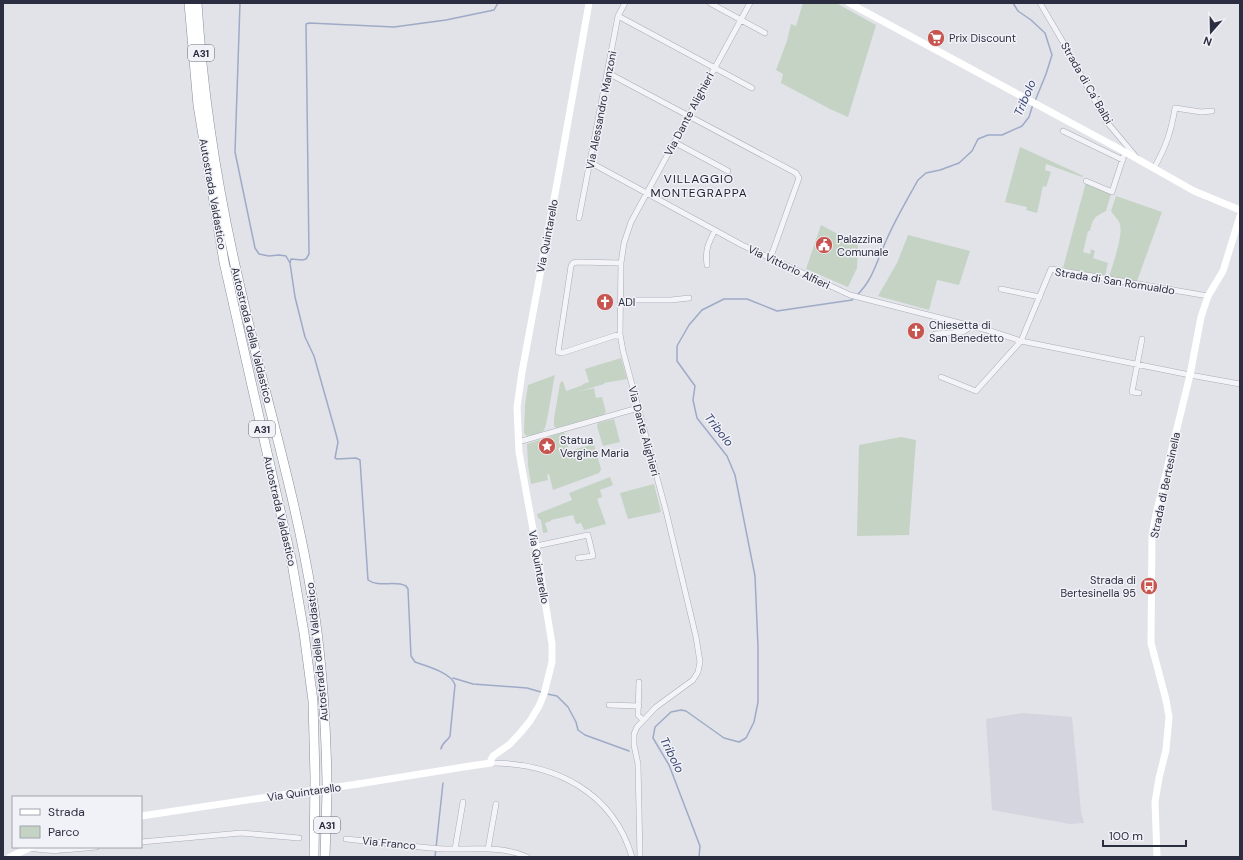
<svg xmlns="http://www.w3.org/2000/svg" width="1243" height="860" font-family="'DM Sans',sans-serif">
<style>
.built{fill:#d4d5de}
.green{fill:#c4d3c3}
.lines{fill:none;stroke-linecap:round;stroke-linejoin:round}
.stream{stroke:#9faac7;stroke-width:1.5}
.street-casing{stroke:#aaadb6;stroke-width:6}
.highway-casing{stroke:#8a8e9f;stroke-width:10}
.street{stroke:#f4f4f8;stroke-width:5}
.secondary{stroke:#fff;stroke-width:7}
.highway{stroke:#fff;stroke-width:9}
.secondary-bridge{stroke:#fff;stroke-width:7}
.labels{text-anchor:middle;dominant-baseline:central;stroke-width:3;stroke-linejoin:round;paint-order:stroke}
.shield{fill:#f1f2f7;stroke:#666977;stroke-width:1}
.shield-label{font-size:10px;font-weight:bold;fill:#2b2e40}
.poi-label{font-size:11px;fill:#2b2e40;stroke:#f1f2f7;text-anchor:start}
.street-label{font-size:11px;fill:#2b2e40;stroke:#f1f2f7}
.water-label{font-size:12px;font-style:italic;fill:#374572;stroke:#f1f2f7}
.neighbourhood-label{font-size:12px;letter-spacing:1px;fill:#1d1f31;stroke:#f1f2f7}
</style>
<rect width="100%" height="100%" fill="#e1e3e9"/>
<path class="built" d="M1023 713 1072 717 1081 812 1084 823 1070 824 992 810 986 719Z"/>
<path class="green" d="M803 3H836L876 25 848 117 830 109 781 83 783 74 776 70 787 41 791 24 796 26Z
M1020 147 1075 172 1083 176 1082 177 1046 164 1045 170 1051 172 1046 187 1043 186 1037 213 1026 210 1027 207 1005 202Z
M1086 182 1111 194 1106 211C1094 217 1093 218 1090 231H1088L1083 252 1090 254 1091 249 1095 251 1093 258 1108 263 1105 276 1063 268Z
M1116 196 1162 212 1137 281 1109 277C1113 263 1123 237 1120 224 1118 219 1114 216 1111 211Z
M821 225 858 245 857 268 848 287 806 269Z
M908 235 970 251 959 285 937 280 929 310 878 296 897 263Z
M621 358 627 379 604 383V384L577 392 594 388 596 398 602 397 606 412 603 415 556 428 554 426V419L560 383 563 381 566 391 583 385V384L589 382 585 369Z
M555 375C553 382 547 427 544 430 541 434 532 435 527 436L524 433 525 405 528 385Z
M614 419 620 442 603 446 597 426 598 423Z
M564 432 569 451 594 444 601 469 599 473 553 490 549 474 547 475 548 480 531 484 528 465 527 444Z
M901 437 916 440 909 535 857 536 859 445Z
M610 477 613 485 600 490 602 497 597 499 606 524 584 530 581 523 576 524 573 515 551 520V521L545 523 548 532 543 533 541 520 538 518 537 514 572 500 569 493Z
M654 484 661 512 628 519 620 493Z"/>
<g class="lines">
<path class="stream" d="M240 3 235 152 255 248 259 254 269 256 279 255 286 256 290 263 295 297 305 337 314 356 336 434 338 442 335 458 337 459 356 458 360 460 368 580C379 588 395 580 406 586L408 589 411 656 415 662C427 666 452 673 455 685L450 736C448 741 442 742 441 749
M1013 3 1018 11 1031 20 1045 33 1052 55 1046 74 1035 101
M290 263 291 259 302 260 306 259 309 254 306 24 309 23 394 27 446 20 494 10 498 3
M857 295C873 280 877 260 886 241 895 220 907 200 918 180L926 173 940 170 959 163 972 151 978 139 988 135H1002L1022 126 1029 117 1033 104
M453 678 473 684 527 688 541 692
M547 694 557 696 568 707 576 722 578 730 585 735 629 751
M435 857 443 783
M699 857 700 846 669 765 653 738 655 727 671 712 681 710 686 711 724 738 739 742 746 738 754 722 758 702V647L755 576 735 475 727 456 697 418 693 400 695 386 677 361V346L689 325 702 310 724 299H747L777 311 852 300 854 298"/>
<defs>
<path id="street" d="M710 3 765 33
M1040 3 1063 42 1106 121 1137 158
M618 16 752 88
M608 73 796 173 799 178 770 259
M1063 131 1123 160
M674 142 728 171
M591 161 595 165 742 245 850 295 991 331 1021 341 1190 375 1240 384
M1154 168C1166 147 1171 132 1175 108L1201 112 1212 111
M1086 181 1112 192 1125 152
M579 218 618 16 625 3
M707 265C705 250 708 244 715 230
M1001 289 1040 297
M620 300H671L689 298
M620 334 562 353 558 352 571 266 573 263 577 262 621 263
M935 334 963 332 972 326
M941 377 976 391 1021 341 1051 269 1208 296
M1139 393 1132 392 1142 339
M518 442 638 408
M536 546 588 535 593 556 578 558
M639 682 638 715 643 720
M609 705 639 706
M491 763C555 763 613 792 632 857
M346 839C379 842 412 847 445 849 472 850 501 845 527 857
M141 842 241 833 299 838
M30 848C52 853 73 849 96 847
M455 849 463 802
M488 849 496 804
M640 857 638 764 634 745V734L637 727 656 707 693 680 698 672 700 662 696 637 666 511 623 351 620 334 621 263 624 243 631 222 750 3"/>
<path id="highway" d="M189 3 198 105 224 262 292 563 304 633 313 701 315 777 314 857
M197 3C203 99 218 193 240 287 263 390 295 492 312 597 322 659 326 721 327 784
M325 857 327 793"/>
</defs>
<use href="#street" class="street-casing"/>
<use href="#highway" class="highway-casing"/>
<use href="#street" class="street"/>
<path class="secondary" d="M849 3 1125 152 1194 191 1240 210
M358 784 470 766 491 763V760L493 756 510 744 521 732 530 721 539 706 544 694 552 662V644L536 546 519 452 517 407 522 372 560 167 589 3
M141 816 288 794
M10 857 31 847
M1157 857 1155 802 1159 778 1166 750 1169 717 1166 700 1151 643 1152 536 1156 514 1190 375 1201 317 1208 296 1223 271 1240 216"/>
<use href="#highway" class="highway"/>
<path class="secondary-bridge" d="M288 794 358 784"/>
</g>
<defs>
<symbol id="supermarket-disc" viewBox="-11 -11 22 22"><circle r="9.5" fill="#c7544e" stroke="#f1f2f7"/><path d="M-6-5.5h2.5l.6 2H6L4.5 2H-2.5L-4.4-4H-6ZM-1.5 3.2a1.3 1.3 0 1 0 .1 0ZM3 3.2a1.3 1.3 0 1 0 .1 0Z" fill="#fff"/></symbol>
<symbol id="civic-disc" viewBox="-11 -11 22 22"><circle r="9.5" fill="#c7544e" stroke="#f1f2f7"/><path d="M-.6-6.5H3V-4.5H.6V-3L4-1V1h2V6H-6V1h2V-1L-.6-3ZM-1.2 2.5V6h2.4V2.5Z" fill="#fff"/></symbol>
<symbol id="church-disc" viewBox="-11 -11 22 22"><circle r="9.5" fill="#c7544e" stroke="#f1f2f7"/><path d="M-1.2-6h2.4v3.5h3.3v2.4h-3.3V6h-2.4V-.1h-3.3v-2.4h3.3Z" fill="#fff"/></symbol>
<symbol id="sight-disc" viewBox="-11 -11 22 22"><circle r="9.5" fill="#c7544e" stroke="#f1f2f7"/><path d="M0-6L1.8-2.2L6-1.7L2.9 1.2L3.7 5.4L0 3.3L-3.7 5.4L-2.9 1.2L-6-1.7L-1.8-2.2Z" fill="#fff"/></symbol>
<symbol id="bus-disc" viewBox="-11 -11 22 22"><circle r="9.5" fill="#c7544e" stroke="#f1f2f7"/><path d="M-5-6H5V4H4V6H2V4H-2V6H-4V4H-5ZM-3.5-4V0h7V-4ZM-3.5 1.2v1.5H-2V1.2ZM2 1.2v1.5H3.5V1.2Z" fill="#fff"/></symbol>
</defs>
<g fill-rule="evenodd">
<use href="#supermarket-disc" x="926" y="28" width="20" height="20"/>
<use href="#civic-disc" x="814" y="235" width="20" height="20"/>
<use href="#church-disc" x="595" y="292" width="20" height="20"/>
<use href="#church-disc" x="906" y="321" width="20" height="20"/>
<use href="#sight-disc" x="537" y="436" width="20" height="20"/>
<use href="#bus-disc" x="1139" y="576" width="20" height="20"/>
</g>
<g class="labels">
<g class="shield">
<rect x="188" y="45" width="26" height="16" rx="3"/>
<rect x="249" y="421" width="26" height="16" rx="3"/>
<rect x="314" y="817" width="26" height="16" rx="3"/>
</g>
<g class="shield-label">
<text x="201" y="53">A31</text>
<text x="262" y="429">A31</text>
<text x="327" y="825">A31</text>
</g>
<g class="poi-label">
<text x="949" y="38">Prix Discount</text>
<text x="837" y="239">Palazzina<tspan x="837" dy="13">Comunale</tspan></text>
<text x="618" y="302">ADI</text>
<text x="929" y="325">Chiesetta di<tspan x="929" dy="13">San Benedetto</tspan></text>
<text x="560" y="440">Statua<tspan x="560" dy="13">Vergine Maria</tspan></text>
<text x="1136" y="580" text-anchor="end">Strada di<tspan x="1136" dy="13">Bertesinella 95</tspan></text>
</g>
<g class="street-label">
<text transform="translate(1087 83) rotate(60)">Strada di Ca' Balbi</text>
<text transform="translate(601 110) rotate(-79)">Via Alessandro Manzoni</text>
<text transform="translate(689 114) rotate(-62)">Via Dante Alighieri</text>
<text transform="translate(213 194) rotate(80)">Autostrada Valdastico</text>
<text transform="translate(547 236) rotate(-79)">Via Quintarello</text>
<text transform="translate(789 267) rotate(25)">Via Vittorio Alfieri</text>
<text transform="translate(1115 281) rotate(9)">Strada di San Romualdo</text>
<text transform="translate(252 335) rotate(76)">Autostrada della Valdastico</text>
<text transform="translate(644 431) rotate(75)">Via Dante Alighieri</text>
<text transform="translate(1165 485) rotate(-78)">Strada di Bertesinella</text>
<text transform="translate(280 511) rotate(77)">Autostrada Valdastico</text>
<text transform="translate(539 567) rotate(80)">Via Quintarello</text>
<text transform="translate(317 652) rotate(-96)">Autostrada della Valdastico</text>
<text transform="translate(304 792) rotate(-8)">Via Quintarello</text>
<text transform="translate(389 843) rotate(6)">Via Franco</text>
</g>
<g class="water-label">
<text transform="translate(1025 98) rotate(-67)">Tribolo</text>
<text transform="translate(719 430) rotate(52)">Tribolo</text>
<text transform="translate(672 755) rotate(63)">Tribolo</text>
</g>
<g class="neighbourhood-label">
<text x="699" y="179">VILLAGGIO<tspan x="699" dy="14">MONTEGRAPPA</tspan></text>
</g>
</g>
<rect width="1243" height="860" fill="none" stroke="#2b2e40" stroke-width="8"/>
<rect x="12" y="796" width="130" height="52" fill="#f1f2f7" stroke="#a2a4ae"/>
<rect x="20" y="809" width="20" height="6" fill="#ffffff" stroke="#a2a4ae"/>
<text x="48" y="816" font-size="12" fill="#2b2e40">Strada</text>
<rect x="20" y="826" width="20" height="12" fill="#c4d3c3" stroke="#a2a4ae"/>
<text x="48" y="836" font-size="12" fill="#2b2e40">Parco</text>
<g transform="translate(1211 32) rotate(200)" stroke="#f1f2f7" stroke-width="3" paint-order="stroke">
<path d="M0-3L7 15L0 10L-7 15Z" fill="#2b2e40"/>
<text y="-6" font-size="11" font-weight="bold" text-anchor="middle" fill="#2b2e40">N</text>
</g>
<path d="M1103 840v6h83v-6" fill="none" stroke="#2b2e40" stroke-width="2"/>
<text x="1109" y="840" font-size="12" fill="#2b2e40" stroke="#f1f2f7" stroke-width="3" paint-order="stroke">100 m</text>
</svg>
